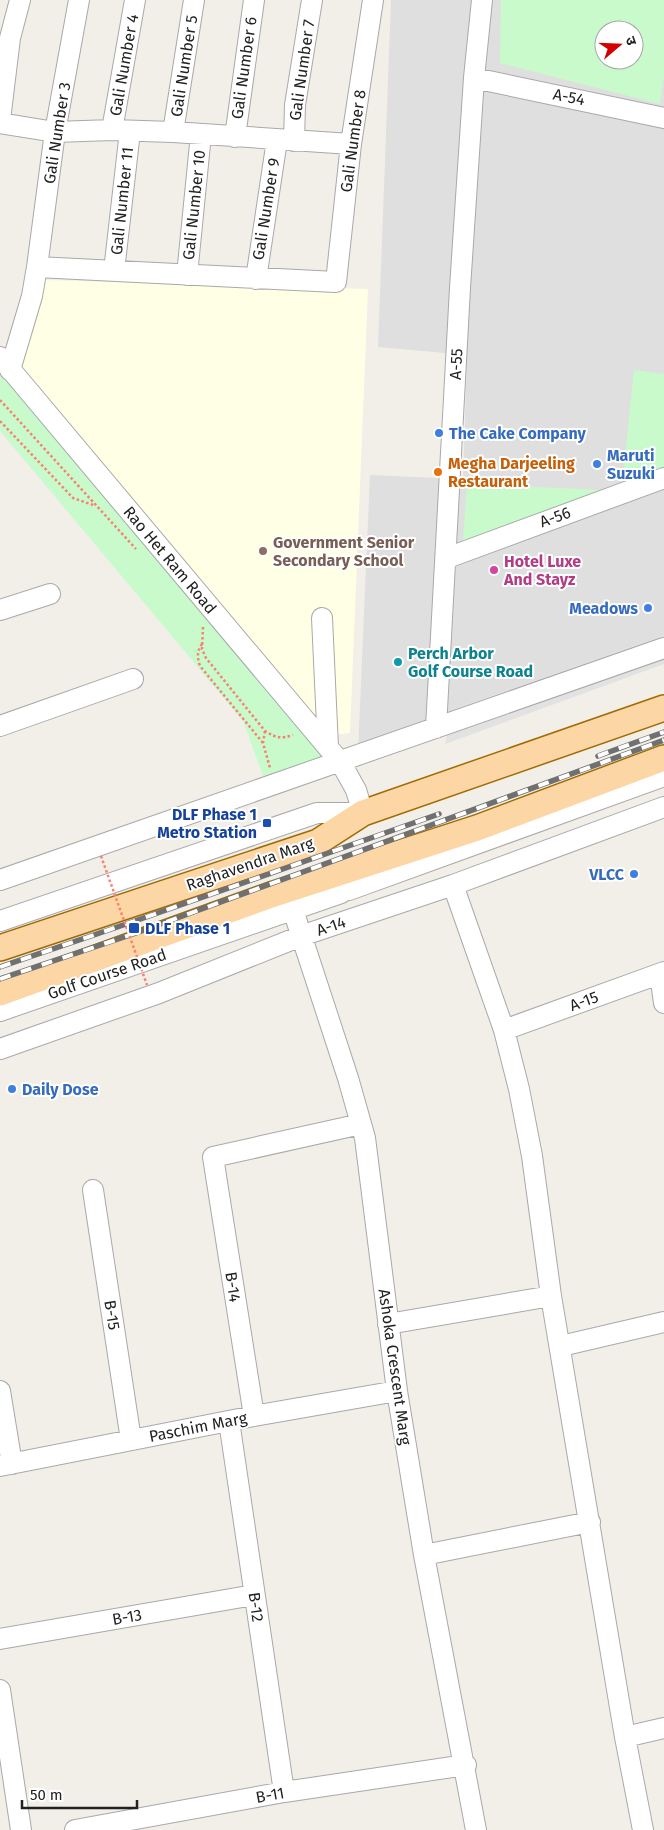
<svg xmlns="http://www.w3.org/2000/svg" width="664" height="1830" font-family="'Fira Sans','Noto Sans Devanagari',sans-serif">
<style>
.residential{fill:#e0dfdf;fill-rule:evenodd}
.education{fill:#ffffe5}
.park{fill:#c8facc;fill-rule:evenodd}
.parking{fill:#e2e2e2}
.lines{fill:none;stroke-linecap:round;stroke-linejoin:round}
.minor-casing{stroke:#a9a9a9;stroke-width:22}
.major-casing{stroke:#a06b00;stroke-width:28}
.path{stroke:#fa8072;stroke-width:2.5;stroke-dasharray:2.5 2.5;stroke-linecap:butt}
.minor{stroke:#fff;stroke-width:20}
.major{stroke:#fcd6a4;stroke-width:25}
.rail-casing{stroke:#707070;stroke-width:5.5}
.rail{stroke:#fff;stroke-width:4;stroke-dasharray:11;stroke-linecap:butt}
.path-bridge{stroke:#fa8072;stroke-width:2.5;stroke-dasharray:2.5 2.5;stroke-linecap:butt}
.shop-dot{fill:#3f7fe0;stroke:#fff;stroke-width:2}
.food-dot{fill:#e8710a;stroke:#fff;stroke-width:2}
.education-dot{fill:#8d6e63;stroke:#fff;stroke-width:2}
.hotel-dot{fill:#d1479c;stroke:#fff;stroke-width:2}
.culture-dot{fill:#0f9aa8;stroke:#fff;stroke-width:2}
.transit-dot{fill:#1a4fb4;stroke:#fff;stroke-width:2}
.labels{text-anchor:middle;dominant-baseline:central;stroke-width:4;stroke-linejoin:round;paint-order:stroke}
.street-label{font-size:16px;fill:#222;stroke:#fff}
.shop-label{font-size:16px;font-weight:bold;fill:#366cbe;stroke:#fff;text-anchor:start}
.food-label{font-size:16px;font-weight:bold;fill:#c56008;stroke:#fff;text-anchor:start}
.education-label{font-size:16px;font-weight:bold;fill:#785e54;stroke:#fff;text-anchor:start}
.hotel-label{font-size:16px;font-weight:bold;fill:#b23c85;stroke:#fff;text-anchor:start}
.culture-label{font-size:16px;font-weight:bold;fill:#0d838f;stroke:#fff;text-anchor:start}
.transit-label{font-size:16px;font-weight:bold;fill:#164399;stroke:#fff;text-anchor:end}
</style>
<rect width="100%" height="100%" fill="#f2efe9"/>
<path class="residential" d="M391 0H664V644L358 752 370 475 463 479 467 355 378 347ZM604 30H634V60H604Z"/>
<path class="education" d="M44 280 368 289 350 733 324 736 17 369Z"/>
<path class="park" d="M501 0H664V75L660 104 500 63ZM604 30H634V60H604Z
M0 370 332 759 263 776 243 721 0 431Z
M634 370 664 374V467L622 486Z
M467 484 602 490 463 541Z"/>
<path class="parking" d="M664 635V664L445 744 453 709Z"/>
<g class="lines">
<defs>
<path id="minor" d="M474 78 664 118
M0 120 10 38 20 0
M0 123 55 132 112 130 173 132 351 144
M112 130 135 0
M173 132 194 0
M235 137 254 0
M294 141 295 105 312 0
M37 267 336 282 351 144 373 0
M114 271 130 131
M187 275 201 134
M256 279 277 140
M0 357 341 763 356 790 363 813H317L0 921
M10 370 32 296 37 267 55 132 79 0
M447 558 664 478
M0 610 50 594
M322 618 328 747
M0 726 133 679
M436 728 460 288 474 78 482 0
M0 880 664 648
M453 885 504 1030 519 1089 532 1156 551 1296 625 1737 643 1830
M349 890 664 776
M293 910 348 1078 365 1138 397 1391 424 1555 476 1830
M660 974 664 1003
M0 1011 341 893 372 863
M504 1030 664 972
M0 1049 159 993 301 936 453 885 664 807
M93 1190 131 1440
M388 1324 551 1296
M561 1346 664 1322
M0 1391 12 1464
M254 1416 213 1157 361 1124
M229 1421 284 1792
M0 1466 254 1416 397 1391
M424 1555 590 1522
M0 1639 254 1595
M0 1690 21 1830
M625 1737 664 1728
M75 1830 284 1792 466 1765"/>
<path id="major" d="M0 948 318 842 363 813 664 708
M0 993 274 894 477 828 664 758"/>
</defs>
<use href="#minor" class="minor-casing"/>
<use href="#major" class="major-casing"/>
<path class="path" d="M0 400 136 549
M0 421 73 498 93 505
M203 627 202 649 206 658 265 731C276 738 281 739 293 735
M202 644C197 651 197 657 200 666L263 743
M265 731 263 743 270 768"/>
<use href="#minor" class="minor"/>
<use href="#major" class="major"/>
<defs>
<path id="rail" d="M598 756 664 732
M0 967 132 922 439 814
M0 979 136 933 664 740"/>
</defs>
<use href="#rail" class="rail-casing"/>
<use href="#rail" class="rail"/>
<path class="path-bridge" d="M101 856 147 985"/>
</g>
<g class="shop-dot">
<circle cx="439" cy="433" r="5"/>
<circle cx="597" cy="464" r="5"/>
<circle cx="648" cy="608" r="5"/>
<circle cx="634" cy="874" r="5"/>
<circle cx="12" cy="1089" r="5"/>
</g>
<circle class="food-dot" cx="438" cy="472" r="5"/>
<circle class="education-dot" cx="263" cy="551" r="5"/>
<circle class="hotel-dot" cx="494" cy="570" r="5"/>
<circle class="culture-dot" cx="398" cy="662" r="5"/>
<g class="transit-dot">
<rect x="262" y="818" width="10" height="10" rx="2.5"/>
<rect x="128" y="922" width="12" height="12" rx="2.5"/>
</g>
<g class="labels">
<g class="street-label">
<text transform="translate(124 65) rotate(-80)">Gali Number 4</text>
<text transform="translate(184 66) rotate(-81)">Gali Number 5</text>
<text transform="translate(244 68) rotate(-82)">Gali Number 6</text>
<text transform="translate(302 70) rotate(-82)">Gali Number 7</text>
<text transform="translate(569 97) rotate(11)">A-54</text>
<text transform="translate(57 133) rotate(-81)">Gali Number 3</text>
<text transform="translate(353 141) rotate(-82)">Gali Number 8</text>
<text transform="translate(122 201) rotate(-84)">Gali Number 11</text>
<text transform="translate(194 205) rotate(-84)">Gali Number 10</text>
<text transform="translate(266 209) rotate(-81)">Gali Number 9</text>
<text transform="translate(456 364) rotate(-87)">A-55</text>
<text transform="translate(555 517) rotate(-20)">A-56</text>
<text transform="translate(170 560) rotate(50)">Rao Het Ram Road</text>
<text transform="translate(250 864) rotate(-19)">Raghavendra Marg</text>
<text transform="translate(331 926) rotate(-19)">A-14</text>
<text transform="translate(107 974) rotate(-19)">Golf Course Road</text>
<text transform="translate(584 1001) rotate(-20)">A-15</text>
<text transform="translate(233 1287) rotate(81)">B-14</text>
<text transform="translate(112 1315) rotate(81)">B-15</text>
<text transform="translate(395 1367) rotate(82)">Ashoka Crescent Marg</text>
<text transform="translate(198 1427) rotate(-11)">Paschim Marg</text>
<text transform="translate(256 1607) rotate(82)">B-12</text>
<text transform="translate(127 1617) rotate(-10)">B-13</text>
<text transform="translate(270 1795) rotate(-10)">B-11</text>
</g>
<g class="shop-label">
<text x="449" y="433">The Cake Company</text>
<text x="607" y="455">Maruti<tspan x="607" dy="18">Suzuki</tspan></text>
<text x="638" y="608" text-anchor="end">Meadows</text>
<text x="624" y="874" text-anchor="end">VLCC</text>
<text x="22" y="1089">Daily Dose</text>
</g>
<g class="food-label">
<text x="448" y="463">Megha Darjeeling<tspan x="448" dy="18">Restaurant</tspan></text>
</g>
<g class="education-label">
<text x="273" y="542">Government Senior<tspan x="273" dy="18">Secondary School</tspan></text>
</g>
<g class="hotel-label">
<text x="504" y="561">Hotel Luxe<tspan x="504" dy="18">And Stayz</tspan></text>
</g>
<g class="culture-label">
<text x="408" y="653">Perch Arbor<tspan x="408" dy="18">Golf Course Road</tspan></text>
</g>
<g class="transit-label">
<text x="257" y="814">DLF Phase 1<tspan x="257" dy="18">Metro Station</tspan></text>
<text x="145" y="928" text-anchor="start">DLF Phase 1</text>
</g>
</g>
<g transform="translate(619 45) rotate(71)"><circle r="24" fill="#ffffff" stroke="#a7a7a7"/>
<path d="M0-4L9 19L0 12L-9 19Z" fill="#d40000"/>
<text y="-8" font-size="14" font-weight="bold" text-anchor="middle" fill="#222222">उ</text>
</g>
<path d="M22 1800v8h115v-8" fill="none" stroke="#222222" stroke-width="2.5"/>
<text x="30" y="1800" font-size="15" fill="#222222" stroke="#ffffff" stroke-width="4" paint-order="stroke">50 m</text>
</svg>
